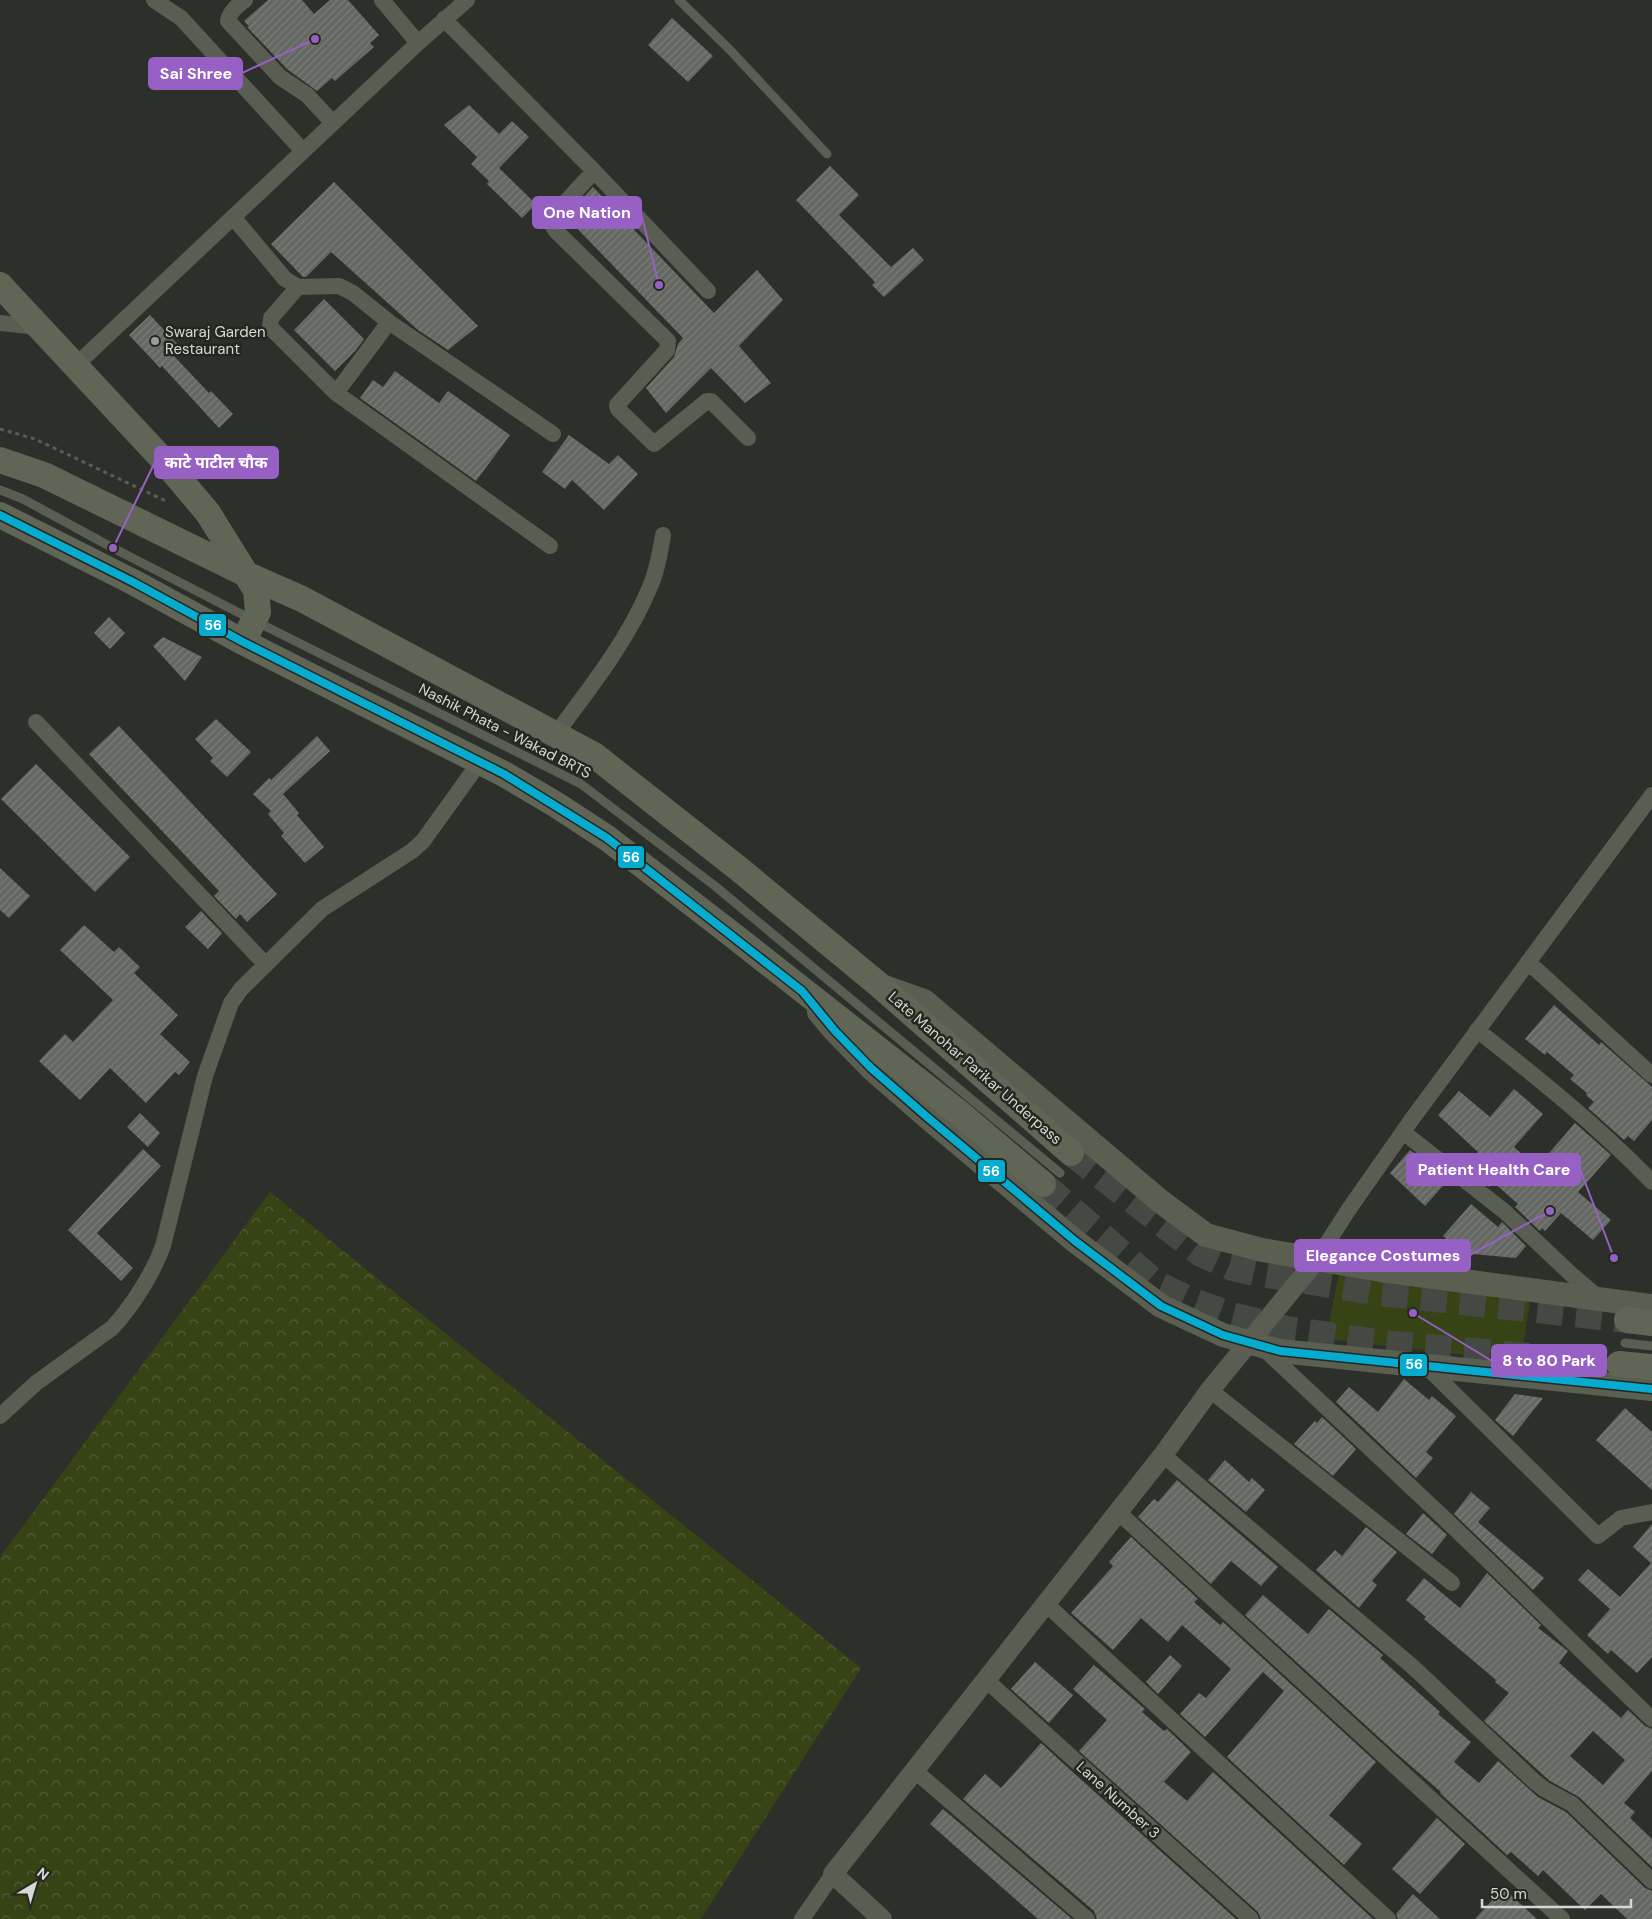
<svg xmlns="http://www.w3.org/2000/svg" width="1652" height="1919" font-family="'DM Sans','Noto Sans Devanagari',sans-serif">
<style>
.green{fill:#364415}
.forest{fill:url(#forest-crowns)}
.building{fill:url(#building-hatch);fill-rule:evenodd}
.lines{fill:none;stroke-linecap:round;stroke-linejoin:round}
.primary-tunnel{stroke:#464844;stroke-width:26;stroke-dasharray:26 13;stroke-linecap:butt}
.path{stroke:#5a5d56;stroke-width:3;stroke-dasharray:4 4;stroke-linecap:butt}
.service{stroke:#595d52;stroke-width:9}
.minor{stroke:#595d52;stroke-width:16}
.tertiary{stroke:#595d52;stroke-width:20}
.secondary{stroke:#5a5f51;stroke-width:24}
.primary{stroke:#606556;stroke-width:26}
.bus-1-casing{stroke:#24271f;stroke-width:11}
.bus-1{stroke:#06acd0;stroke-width:8}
.poi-dot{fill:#9b9d98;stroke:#24271f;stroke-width:2}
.labels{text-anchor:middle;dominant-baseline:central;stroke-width:5;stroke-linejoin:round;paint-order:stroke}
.poi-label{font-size:15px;fill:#d6d8d3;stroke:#24271f;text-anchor:start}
.street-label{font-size:15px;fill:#d6d8d3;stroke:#24271f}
.leader{fill:none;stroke:#9660c5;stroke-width:2}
.callout-dot{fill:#9660c5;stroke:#24271f;stroke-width:2}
.callout{fill:#9660c5;stroke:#9660c5;stroke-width:2}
.callout-label{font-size:16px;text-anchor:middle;font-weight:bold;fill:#fff}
.line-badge{stroke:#24271f;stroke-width:2}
.badge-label{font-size:14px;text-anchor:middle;font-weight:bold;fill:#fff}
</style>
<defs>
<pattern id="forest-crowns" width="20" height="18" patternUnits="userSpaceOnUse" patternTransform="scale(1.25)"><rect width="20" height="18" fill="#364415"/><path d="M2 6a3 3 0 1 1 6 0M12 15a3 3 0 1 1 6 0" fill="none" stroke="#525e36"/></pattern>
<pattern id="building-hatch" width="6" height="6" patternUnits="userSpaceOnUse" patternTransform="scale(1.25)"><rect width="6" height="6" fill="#656763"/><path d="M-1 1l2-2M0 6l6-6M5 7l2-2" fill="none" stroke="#7a7c78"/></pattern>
</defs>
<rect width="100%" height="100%" fill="#2d2f2b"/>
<path class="green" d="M1341 1263 1531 1294 1521 1361 1326 1339Z"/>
<path class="forest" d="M270 1192 861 1668 701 1919H0V1557Z"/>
<path class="building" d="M268 0H302L314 14 330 0H348L379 35 370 43 374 47 335 81 332 78 317 91 287 69 247 27 249 26 244 21Z
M672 18 713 56 688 82 648 45Z
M469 105 499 134 512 121 529 137 499 168 536 204 522 218 487 184 489 181 471 164 477 157 444 125Z
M830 166 859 195 839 215 891 267 913 248 924 260 884 297 872 285 875 282 796 200Z
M334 182 478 326 448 350 418 330 331 252 306 277H303L271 244Z
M593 187 714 313 757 270 783 300 739 346 771 383 745 403 711 368 666 413 646 388 674 357 678 344 683 338 566 217Z
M324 299 364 339 355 351 335 371 294 330Z
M150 315 181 348 173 355 209 393 211 391 233 414 219 428 162 366 160 368 129 335Z
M395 371 439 403 448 391 510 435 476 481 360 398 373 380 383 387Z
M569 435 609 464 618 455 638 474 604 510 572 480 565 489 542 472Z
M109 617 125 633 110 649 94 633Z
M163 637 202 657 185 681 153 646Z
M216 719 251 752 227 777 210 761 213 758 195 739Z
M119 726 277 894 247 922 240 914 236 919 214 896 219 891 89 754Z
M317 736 330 751 283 794 299 813 297 815 324 847 305 863 281 836 284 833 268 814 271 811 253 794 269 778 271 780Z
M36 764 130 857 95 892 1 799Z
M0 868 30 896 9 918 0 910Z
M201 911 222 933 208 949 185 927Z
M84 925 114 952 119 947 140 967 134 973 178 1015 160 1034 190 1062 179 1075 175 1072 146 1103 110 1068 80 1100 39 1061 65 1034 73 1042 113 1000 60 950Z
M1554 1005 1599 1045 1601 1042 1652 1087V1120L1634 1141 1628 1136 1624 1140 1588 1108 1594 1102 1586 1095 1587 1093 1570 1079 1574 1075 1547 1052 1545 1055 1525 1039Z
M1514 1089 1543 1114 1514 1147 1537 1167 1575 1123 1611 1155 1578 1192 1611 1220 1593 1240 1561 1213 1545 1231 1542 1228 1540 1231 1515 1207 1518 1204 1493 1182 1489 1187 1465 1168 1478 1152 1438 1115 1459 1091 1490 1117Z
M140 1113 160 1133 148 1147 127 1127Z
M143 1149 161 1166 97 1233 133 1268 121 1281 68 1230Z
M1410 1150 1448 1180 1425 1206 1390 1173Z
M1471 1204 1498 1227 1502 1222 1526 1246 1516 1258 1462 1253 1443 1236Z
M1404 1379 1429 1400 1432 1396 1456 1416 1426 1452 1433 1458 1416 1478 1336 1402 1349 1387 1378 1412Z
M1515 1394 1543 1398 1513 1436 1495 1420Z
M1625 1408 1652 1432V1490L1596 1440Z
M1322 1417 1356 1449 1333 1476 1294 1444 1315 1421 1317 1423Z
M1225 1460 1249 1482 1252 1478 1265 1490 1246 1512 1208 1480Z
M1177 1480 1278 1567 1261 1586 1231 1561 1211 1584 1138 1517 1154 1499 1158 1502Z
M1471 1492 1490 1508 1478 1522 1544 1578 1533 1590 1454 1514Z
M1423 1513 1447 1535 1432 1554 1406 1534Z
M1652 1524V1657L1637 1673 1611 1650 1608 1654 1587 1635 1610 1609 1578 1580 1588 1569 1620 1597 1651 1563 1633 1547Z
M1366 1527 1397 1552 1372 1581 1377 1585 1359 1608 1316 1570 1335 1550 1342 1556Z
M1131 1537 1198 1599 1194 1602 1220 1625 1223 1622 1376 1762 1329 1815 1362 1844 1344 1865 1227 1757 1284 1691 1263 1672 1205 1737 1180 1714 1199 1693 1206 1698 1231 1669 1182 1625 1168 1642 1141 1618 1113 1650 1071 1613 1113 1566 1109 1562Z
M1487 1573 1541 1625 1538 1628 1568 1651 1559 1663 1621 1718 1628 1710 1645 1726 1652 1729V1771L1624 1803 1635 1812 1630 1818 1652 1839V1867L1579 1797 1550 1781 1541 1773 1484 1721 1509 1693 1495 1682 1496 1680 1424 1619 1426 1617 1406 1600 1424 1578 1460 1608ZM1593 1731 1625 1760 1603 1785 1570 1756Z
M1263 1595 1308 1634 1329 1609 1383 1655 1380 1658 1440 1712 1438 1714 1471 1742 1454 1762 1479 1783 1498 1761 1538 1797 1566 1812 1645 1888 1652 1891V1919H1627L1601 1894 1585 1910 1543 1870 1538 1876 1511 1852 1507 1855 1440 1793 1441 1792 1396 1753 1245 1615Z
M1170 1655 1182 1666 1158 1694 1146 1682Z
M1035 1662 1073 1695 1049 1723 1011 1689Z
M1094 1665 1145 1709 1142 1712 1164 1731 1167 1729 1191 1752 1164 1782 1187 1801 1213 1772 1373 1919H1261L1258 1912 1079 1751 1107 1720 1073 1689Z
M1041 1743 1066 1766 1236 1919H1097L1094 1911 963 1799 985 1774 1001 1788Z
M943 1809 1072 1919H1038L930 1824Z
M1437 1818 1465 1844 1420 1894 1392 1869Z
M1503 1888 1537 1919H1475Z
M1413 1894 1440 1919H1398L1396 1914Z"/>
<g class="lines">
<path class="primary-tunnel" d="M1071 1153 1201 1254 1229 1267 1255 1273 1380 1293 1627 1320
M1043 1184 1157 1284 1196 1302 1232 1315 1287 1329 1385 1343 1619 1364"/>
<path class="path" d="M0 429 35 439 168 502"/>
<path class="service" d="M679 0 731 51 827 154
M0 490 23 499 113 548 255 621 581 784 715 886 1060 1173
M1625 1343 1652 1346"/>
<path class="minor" d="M154 0 181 18 303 151
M245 0C237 6 230 11 228 21L280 77 307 95 333 123
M382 0 418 43
M444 19 594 171 708 291
M594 171 554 215 551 223 556 231 668 341 667 350 617 405 618 409 654 444 707 401H711L748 438
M233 217 285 279 298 287 339 286 353 293 389 322 553 434
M298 287 271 318 270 327 336 393 550 546
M0 323 38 327
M75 366 418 43 467 0
M336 393 389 322
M36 722 266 965
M555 735C590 688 627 642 650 587 657 571 660 553 663 535
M1528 962 1652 1075
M1477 1030C1538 1078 1598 1126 1652 1182
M1403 1132 1504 1211 1572 1275 1599 1298
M1317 1259 1349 1209 1412 1119 1652 795
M1263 1348 1444 1518 1652 1719
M1427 1367 1598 1536 1621 1518 1652 1512
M1210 1390 1452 1583
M0 1416 36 1383 112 1328C132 1307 153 1273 163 1246L205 1076 231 1003 241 989 322 909 412 851 423 841 479 763
M1163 1455 1413 1667 1534 1781 1544 1789 1572 1804 1652 1881
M1118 1512 1562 1919
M1046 1604 1388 1919
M986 1680 1251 1919
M915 1771 1087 1919
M802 1919 833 1874"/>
<path class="tertiary" d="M882 1919 833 1874 1163 1455 1210 1390 1317 1259"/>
<path class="secondary" d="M882 986 924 1001 1160 1201 1206 1235 1262 1250 1381 1270 1652 1306
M819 1012 835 1031 871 1068 926 1116 1075 1241 1161 1306 1223 1335 1280 1351 1652 1389"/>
<path class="primary" d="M0 285 165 462 208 513 256 590 258 612 243 642
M0 460 44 475 248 575 302 599 594 755 739 869 878 984 1071 1153
M0 515 133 582 243 642 504 774 555 804 607 838 725 929 958 1112 1043 1184
M1627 1320 1652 1323
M1619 1364 1652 1367"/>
<defs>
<path id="bus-1" d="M0 515 133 582 243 642 504 774 607 838 802 991 835 1031 871 1068 926 1116 1075 1241 1161 1306 1223 1335 1280 1351 1652 1389"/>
</defs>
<use href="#bus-1" class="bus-1-casing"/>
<use href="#bus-1" class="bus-1"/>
</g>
<circle class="poi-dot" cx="155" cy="341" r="5"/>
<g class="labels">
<g class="poi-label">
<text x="165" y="332">Swaraj Garden<tspan x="165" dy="17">Restaurant</tspan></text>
</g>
<g class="street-label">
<text transform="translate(505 731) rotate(27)">Nashik Phata - Wakad BRTS</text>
<text transform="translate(975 1068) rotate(41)">Late Manohar Parikar Underpass</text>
<text transform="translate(1118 1800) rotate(42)">Lane Number 3</text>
</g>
</g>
<path class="leader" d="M315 39L242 73M659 285L641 213M113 548L155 462M1614 1258L1580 1169M1550 1211L1470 1255M1413 1313L1492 1361"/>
<g class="callout-dot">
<circle cx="315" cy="39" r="5"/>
<circle cx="659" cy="285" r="5"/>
<circle cx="113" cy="548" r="5"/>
<circle cx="1614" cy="1258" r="5"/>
<circle cx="1550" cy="1211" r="5"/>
<circle cx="1413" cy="1313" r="5"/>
</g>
<g class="callout">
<rect x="149" y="58" width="93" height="31" rx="5"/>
<rect x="533" y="197" width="108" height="31" rx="5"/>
<rect x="155" y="447" width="123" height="31" rx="5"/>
<rect x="1407" y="1154" width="173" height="31" rx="5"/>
<rect x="1295" y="1240" width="175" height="31" rx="5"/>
<rect x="1492" y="1345" width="114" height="31" rx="5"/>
</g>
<g class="callout-label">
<text x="196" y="79">Sai Shree</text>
<text x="587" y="218">One Nation</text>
<text x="216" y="468">काटे पाटील चौक</text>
<text x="1494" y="1175">Patient Health Care</text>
<text x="1383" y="1261">Elegance Costumes</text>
<text x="1549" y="1366">8 to 80 Park</text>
</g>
<g class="line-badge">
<rect x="198" y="613" width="29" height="24" rx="5" fill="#06acd0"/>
<rect x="617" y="845" width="28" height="24" rx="5" fill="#06acd0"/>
<rect x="977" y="1159" width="29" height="24" rx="5" fill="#06acd0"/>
<rect x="1399" y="1353" width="29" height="24" rx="5" fill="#06acd0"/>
</g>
<g class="badge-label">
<text x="213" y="630">56</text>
<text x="631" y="862">56</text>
<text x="991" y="1176">56</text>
<text x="1414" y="1369">56</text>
</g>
<g transform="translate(35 1884) rotate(38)" stroke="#24271f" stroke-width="4" paint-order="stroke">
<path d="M0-4L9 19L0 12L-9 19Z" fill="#d6d8d3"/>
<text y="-8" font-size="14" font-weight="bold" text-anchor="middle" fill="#d6d8d3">N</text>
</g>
<path d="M1482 1899v8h149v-8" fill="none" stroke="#d6d8d3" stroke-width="2.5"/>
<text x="1490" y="1899" font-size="15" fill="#d6d8d3" stroke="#24271f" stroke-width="4" paint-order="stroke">50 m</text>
</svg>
